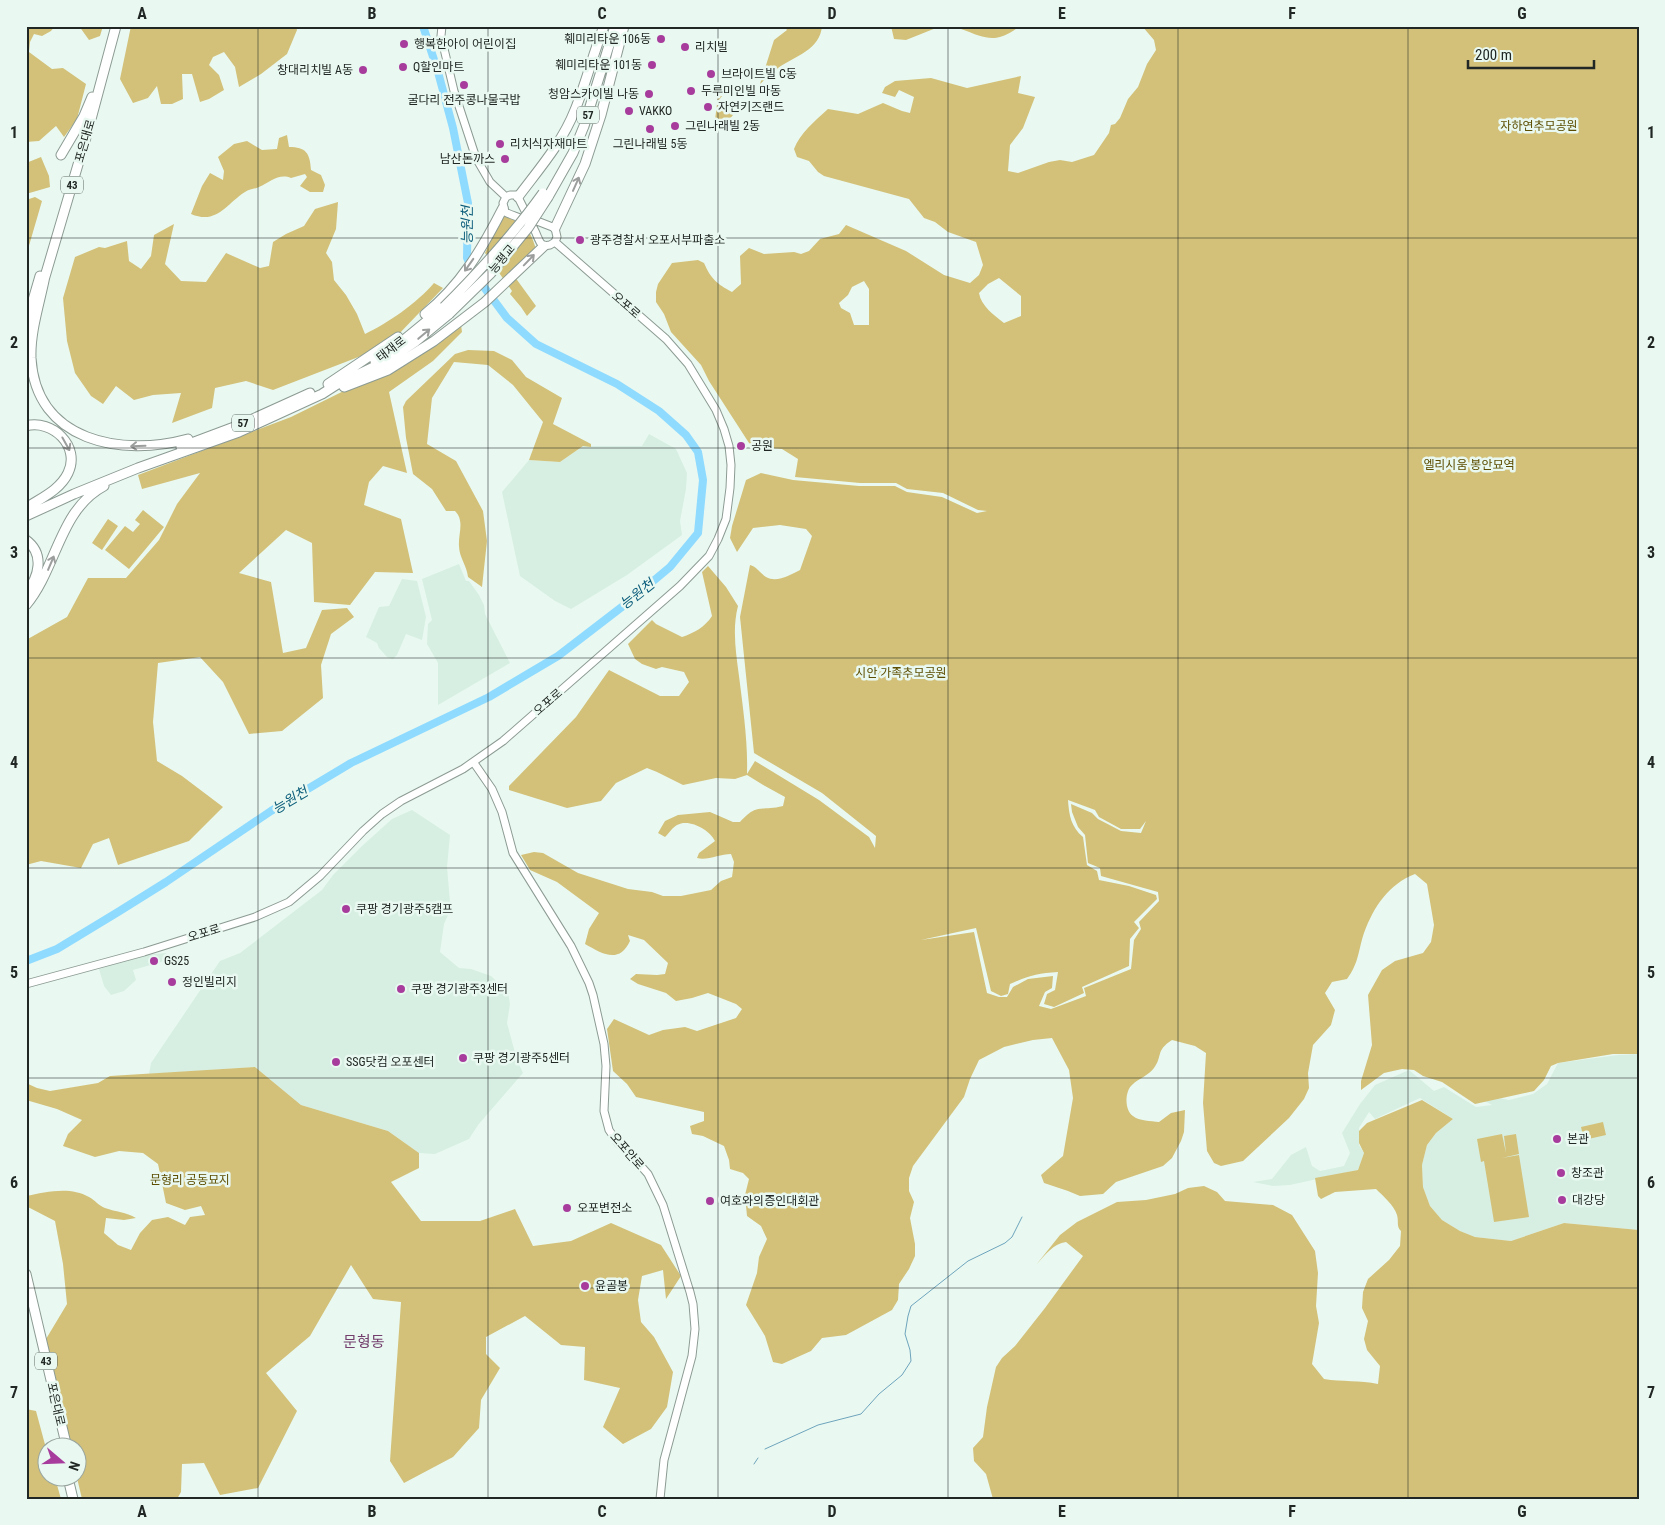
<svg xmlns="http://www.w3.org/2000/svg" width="1665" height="1525" font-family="'Roboto Condensed','Noto Sans KR',sans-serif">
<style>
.built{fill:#d7efe2}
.green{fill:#d3c179;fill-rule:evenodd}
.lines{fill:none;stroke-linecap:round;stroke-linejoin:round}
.stream{stroke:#6ea4bd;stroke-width:1}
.river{stroke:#8fdaff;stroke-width:8}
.secondary-casing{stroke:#8c9b93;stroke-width:9}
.highway-casing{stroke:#8c9b93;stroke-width:11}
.secondary{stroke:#fff;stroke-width:7}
.highway{stroke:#fff;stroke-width:9}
.highway-bridge-casing{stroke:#8c9b93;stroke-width:11;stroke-linecap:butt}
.highway-bridge{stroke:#fff;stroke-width:9}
.oneway{stroke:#9b9e9c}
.grid{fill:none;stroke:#212724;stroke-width:1;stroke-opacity:0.55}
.poi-dot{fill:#a73c9d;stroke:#e9f9f1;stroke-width:2}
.labels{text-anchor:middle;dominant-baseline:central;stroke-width:5;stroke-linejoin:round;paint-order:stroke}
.shield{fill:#e9f9f1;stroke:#5d6662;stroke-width:1}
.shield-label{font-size:11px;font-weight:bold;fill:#212724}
.poi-label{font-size:12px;fill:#212724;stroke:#e9f9f1;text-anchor:start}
.park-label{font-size:12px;fill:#5c4d01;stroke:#e9f9f1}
.street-label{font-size:12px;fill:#212724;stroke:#e9f9f1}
.water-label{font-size:14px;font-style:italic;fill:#0c5d7b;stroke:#e9f9f1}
.quarter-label{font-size:15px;fill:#743e6d;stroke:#e9f9f1}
.neatline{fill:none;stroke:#212724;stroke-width:2}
.grid-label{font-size:16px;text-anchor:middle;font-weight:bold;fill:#212724}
</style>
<rect width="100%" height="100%" fill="#e9f9f1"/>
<path class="built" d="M649 434 676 449 687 473 686 489 680 521 682 535 627 575 571 609 555 601 520 576 502 492 529 460 560 462 583 446H642Z
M459 564 466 581H469L479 595 484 605 485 614 510 663 438 705V663L427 644 428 624 432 620 422 579Z
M402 579 417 581 426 617 422 640 406 634 397 655 393 659 387 657 379 648 377 643 366 637 379 607 389 606Z
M412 810 450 835 447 867 450 902 448 915 444 924 440 952 459 968 471 969 491 976 508 992 510 1004 507 1023 517 1060 523 1073 478 1125 469 1139 435 1154 419 1153 388 1131 301 1105 255 1067 149 1074 151 1063 220 961 240 953 322 890 333 875 362 846 392 819Z
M166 953 168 960 133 970 136 980 124 991 111 995 104 986 99 969 144 955Z
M1639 1054V1230L1564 1223 1511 1241 1475 1237 1460 1231 1442 1220 1430 1206 1423 1187 1422 1165 1427 1145 1436 1133 1453 1119 1420 1098 1375 1119 1369 1112 1359 1128V1145L1364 1153 1358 1170 1290 1185 1273 1186 1253 1182 1272 1179 1291 1155 1306 1147 1312 1166 1320 1171 1344 1166 1350 1153 1342 1133 1360 1104 1375 1085 1409 1070 1434 1091 1444 1087 1476 1107 1492 1105 1468 1092 1509 1100 1533 1094 1547 1084 1558 1063 1618 1055Z"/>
<path class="green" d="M26 26H55L51 31 42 36 34 34 30 42 29 52 52 69 63 68 86 84 77 119 64 137 56 126 39 141 26 142Z
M79 26H103L100 36 89 40Z
M131 26H296L297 30 287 54 261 74 239 87 235 67 224 52 213 57 209 65 219 75 224 90 209 99 200 102 192 74H182L183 99 172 104H161L157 86 148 98 133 103 120 79Z
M784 26H822C820 50 795 56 778 68 772 73 766 78 760 84L774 40 787 30Z
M891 26H941L906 40 894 39Z
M961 26H1020C995 44 988 39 961 29Z
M1142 26H1639V1054H1613L1558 1063 1551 1066 1544 1080 1534 1091 1475 1104 1442 1082 1423 1076 1414 1070 1402 1069 1384 1073 1361 1090V1081L1372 1045 1368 995 1382 970 1395 961 1423 953 1431 942 1434 925 1427 884 1415 874C1389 884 1374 906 1364 933 1358 951 1359 963 1347 979L1332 982 1325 993 1335 1010 1331 1025 1313 1045 1308 1073 1309 1088 1304 1099 1289 1118 1243 1161 1221 1166 1214 1163 1207 1151 1203 1103 1206 1053 1195 1046 1172 1040C1155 1051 1163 1056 1154 1068 1148 1076 1139 1078 1132 1085 1125 1091 1124 1110 1133 1116 1139 1121 1151 1121 1159 1122L1171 1113 1185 1110 1184 1132 1181 1141 1172 1158 1163 1166 1116 1182 1103 1194 1080 1196 1068 1191 1044 1183 1041 1175 1063 1156 1073 1098 1069 1070 1052 1038 1033 1040 1004 1047 979 1060 970 1079 964 1097 913 1166 909 1178V1191L914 1202 910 1218 915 1244V1256L909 1269 899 1284 898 1300 892 1310 846 1335 822 1338 811 1351 782 1364 773 1362 765 1336 746 1305 757 1273 759 1257 767 1239 761 1226 747 1216 745 1195 749 1179 743 1173 730 1169 729 1160 724 1146 703 1136 692 1134 690 1126 704 1121V1112L636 1097 627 1084 613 1071 607 1029 614 1019 649 1035 663 1030 685 1027 697 1031 736 1018 742 1009 736 1004 708 993 692 998 676 1001 666 993 638 984 630 979 636 974 657 975 665 974 668 963 644 940 628 935 630 941C619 965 601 953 585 944L589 929 599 913 557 882 530 870 521 855 534 852 543 853 578 873 628 889 652 892 663 896H681L711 890 721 881 732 877 734 862 731 854C720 854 707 861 697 858L699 853 715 841C710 830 689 818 677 825 673 827 669 833 665 837L658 833 665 821 678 815 710 812 733 822H740C758 802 760 812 783 806L785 797 765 786 747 775 735 779 716 778 683 785 657 772 647 768 616 783 601 801 567 808 509 790V786L576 717 609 670 660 696H679L689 682 684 672 662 667 656 669 642 664 635 659 628 644 652 620 656 624 682 637C694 633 705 627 712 616L702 572 708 566 726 587 738 606C732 629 736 653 739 676 743 709 748 741 747 774L755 761 819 800 869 837 875 848 876 836 822 793 754 753 740 617 750 565C757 567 760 573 766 577 777 583 790 575 800 570L812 536 806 529 780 525 753 528 737 552 730 538 732 526 746 480 761 473 793 480 859 486H895L907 492 942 497 977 513 987 511 978 510 943 493 907 489 896 483H860L795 477 798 459 782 449 755 447 749 443 709 381 701 365 671 332 664 314 656 302V292L658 284 672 263 698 260 704 263C711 279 717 284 732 292L741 284 740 256 749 248 764 254 794 252 801 254 809 251 820 239 839 234 846 225 906 251 944 275 970 283 979 275 983 265 976 242 948 232 935 222 924 218 909 199 824 176 818 172 809 161 797 157 794 149C800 133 815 121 828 109L858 114 883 103 902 111 910 113 914 97 899 90 895 97 882 93 885 87 895 81 931 78 967 88 1021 76 1018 93 1035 97 1023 128 1010 145 1008 171 1018 173 1049 162 1060 160 1072 162 1094 155 1109 133 1111 125 1115 124 1120 118 1128 99 1138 87 1147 64 1156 50 1154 40ZM999 278 1021 296V316L1004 323C994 315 981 306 979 293L988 284ZM864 281 869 289V325H854L850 313 841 308 839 303 848 295 852 287ZM1068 800 1095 810 1099 817 1121 829H1140L1146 821 1141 833 1121 831 1098 819 1092 813 1071 804 1072 812 1078 827 1085 835 1088 863 1100 868 1101 876 1158 892 1159 901 1139 922 1141 929 1134 940 1131 969 1084 988 1086 996 1051 1009 1039 1006 1045 992 1052 988 1053 976 1028 979 1013 987 1007 997H999L987 993 974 932 921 940 976 928 991 991 1001 996 1008 994 1010 984C1028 976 1038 973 1058 972L1055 990 1047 994 1044 1004 1054 1007 1084 993 1082 987 1129 966 1130 939 1139 928 1134 922 1157 899 1156 895 1129 886 1099 880 1097 871 1087 865 1083 837C1071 827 1069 815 1068 800Z
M718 96H722L719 100 722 108 733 115 729 120 719 122 715 120Z
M287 135 289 147C306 147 310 153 311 170L321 175 325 185 323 192H310L300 186 307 177 305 174 291 178C279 173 270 182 259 187 255 189 249 189 245 192 226 204 217 225 191 214L202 186 210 173 223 180 224 171 218 157 234 144 247 141 262 150 277 149 279 138Z
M41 157 49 176 50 187 26 194V163Z
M35 197 42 201 26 256V200Z
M338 202 336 229 326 253 332 262 334 280 346 295 357 314 365 334C388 323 417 303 434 283L443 288 396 337 361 356 273 390 246 381 215 388 212 408 172 423 181 393 153 395 134 400 116 386 103 404 91 396 75 373 67 341 63 298 75 257 99 247 105 248 127 241 129 261 141 269 151 256 154 235 174 224 165 264 181 281 206 282 226 253 260 268 269 266 273 242 286 234 304 226 315 209Z
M503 216C524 223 530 228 536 249L512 273 536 306 527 316 521 307 510 294 512 291 485 253Z
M461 325 462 332 433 361 389 392 407 473 383 466 369 482 364 505 401 519 413 573 375 572 350 605 314 602 312 543 286 530 239 573 271 582 283 653 306 648 322 610 347 608 354 617 331 634 321 665 323 698 282 731 249 734 223 682 200 657 158 663 153 722 157 761 182 776 223 807 189 841 118 865 109 838 93 844 81 868 41 861 26 865V640L67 617 88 578H126L159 540 177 504 200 473 142 489 138 475 291 417 366 380Z
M468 350 494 351 512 360 526 377 562 398 553 424 591 444V447L583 446 560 462 529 460 543 422 513 385 488 365 454 362 432 398 427 444 456 461 483 511 487 541 482 587 468 577C467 566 459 557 459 546 458 534 465 521 455 511H446L432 489 413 474 406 438 403 407 406 401 455 354Z
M143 510 164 527 129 569 105 550 125 526 133 532 140 524 135 520Z
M108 519 118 526 102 550 92 543Z
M255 1067 301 1105 388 1131 419 1153V1168L391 1182 421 1221H480L515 1209 533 1246 571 1241 611 1223 661 1245 681 1276 666 1299 663 1270 642 1276 638 1300 641 1322 654 1337 673 1372 667 1407 651 1429 623 1444 603 1427 620 1388 584 1380 585 1347 561 1345 525 1316 486 1337V1354L500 1368 481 1400 479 1428 453 1457 404 1483 390 1461 401 1302 373 1299 351 1265 310 1336 266 1373 297 1411 258 1488 220 1495 204 1463 182 1464 181 1492 177 1499H82L77 1478 78 1448 70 1447 46 1339 67 1304 63 1264 55 1221 26 1206V1196C46 1192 70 1186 89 1197 95 1200 99 1206 105 1208 116 1212 126 1212 136 1218L124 1220 106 1218 104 1233 118 1245 131 1250 140 1233 152 1220 168 1217 185 1225 190 1217 205 1215 201 1206 185 1210 166 1203 158 1164 143 1153 119 1151 95 1157 63 1146 68 1134 82 1120 57 1109 26 1100V1083L37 1088 50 1091 98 1083 110 1076Z
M1422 1100 1453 1119 1436 1133 1427 1145 1422 1165 1423 1187 1430 1206 1442 1220 1460 1231 1475 1237 1511 1241 1564 1223 1639 1230V1499H993L986 1474 974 1461 973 1448 983 1437 987 1407 996 1367 1002 1358 1015 1346 1045 1308 1083 1256 1066 1242C1054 1243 1044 1256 1036 1265L1060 1235 1077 1222 1117 1202 1146 1200 1175 1194 1188 1188 1204 1186 1217 1192 1225 1201 1273 1205 1292 1215 1315 1251 1318 1273 1316 1306 1319 1323 1312 1364 1324 1379C1342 1382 1360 1380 1378 1384L1380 1366 1367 1350 1364 1339 1368 1321 1362 1308 1363 1292 1368 1279 1389 1260 1400 1246 1401 1231C1396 1226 1399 1222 1397 1215 1394 1205 1383 1196 1376 1189L1335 1192 1321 1199 1318 1196 1315 1178 1358 1170 1364 1153 1359 1143V1131L1367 1123Z
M1603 1122 1606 1135 1584 1140 1581 1127Z
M1502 1134 1506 1153 1504 1136 1516 1134 1519 1154 1502 1158 1519 1155 1529 1217 1494 1222 1484 1161 1481 1162 1477 1139Z
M26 1409 36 1411 47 1452 48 1478H55L61 1499H26Z"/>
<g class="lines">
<path class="stream" d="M765 1449 818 1425 861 1414 879 1394 902 1375 911 1361 910 1350 905 1334 908 1316 911 1306 968 1261 1005 1243 1012 1237 1022 1217
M754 1464 758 1458
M714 1499V1498"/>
<path class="river" d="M423 26 438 72 453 128 468 203 467 258 471 267
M26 961 57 949 118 912 166 882 271 811 351 763 489 697 558 656 627 603 670 567 698 533 703 480 698 452 686 435 659 411 617 384 536 344 507 318 478 279"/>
<defs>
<path id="secondary" d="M442 26 441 36 454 91 476 158 490 182 506 197
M510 195H517L525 211 537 221 555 228 557 237 555 242 550 245 543 246C538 241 538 237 535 231 530 218 516 218 505 212L503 203 506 197Z
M474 763 492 789 502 812 513 853 571 946 589 983 593 995 604 1044 606 1066 604 1111 609 1130 618 1143 632 1156 648 1174 663 1205 690 1292 693 1304 695 1329 692 1356 664 1460 660 1499
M26 984 144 952 255 917 289 902 320 876 363 831 382 814 401 801 463 769 503 741 680 586 709 556 718 539 726 519 730 488 731 465 729 446 724 429 716 410 688 364 666 339 555 242"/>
<path id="highway" d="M61 155 84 116 92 97
M518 197C539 169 562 143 575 110 586 83 593 54 604 26
M548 197 573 153 584 126 615 26
M555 228 585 164 601 115 624 26
M45 276C40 302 30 331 31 358 36 442 122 457 188 439
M44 280 87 134 116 26
M425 314C461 285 482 249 503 208
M26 324 40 276
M375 361 383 357 444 307
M328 384 398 337
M344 387 388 370 434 341 485 302 544 246
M26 426C52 419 81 446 68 473 60 490 41 498 26 508
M181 447 237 426 310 393
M26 516 74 494 138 468 239 432 322 394 336 385 388 360 415 342 449 314
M26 540C45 554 39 577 26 593
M26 605C57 568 59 510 104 486
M26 1274 67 1448
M68 1478 73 1499"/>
</defs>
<use href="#secondary" class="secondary-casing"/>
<use href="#highway" class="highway-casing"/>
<use href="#secondary" class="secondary"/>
<use href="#highway" class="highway"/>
<defs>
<path id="highway-bridge" d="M444 307C480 271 513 235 543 193
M449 314 491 273 528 228 548 197"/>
</defs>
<use href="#highway-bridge" class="highway-bridge-casing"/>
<use href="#highway-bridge" class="highway-bridge"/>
</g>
<defs><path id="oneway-shaft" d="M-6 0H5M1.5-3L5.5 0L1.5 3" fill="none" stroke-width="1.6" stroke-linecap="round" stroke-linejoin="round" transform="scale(1.25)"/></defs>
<g class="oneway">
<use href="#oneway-shaft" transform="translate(576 184) rotate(-66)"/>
<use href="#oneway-shaft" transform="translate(529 260) rotate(-46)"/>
<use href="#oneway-shaft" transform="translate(469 265) rotate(125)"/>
<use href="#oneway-shaft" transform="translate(424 334) rotate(-40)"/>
<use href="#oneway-shaft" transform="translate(66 444) rotate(61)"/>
<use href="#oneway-shaft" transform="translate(138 446) rotate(178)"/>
<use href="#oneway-shaft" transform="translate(51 563) rotate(-67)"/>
</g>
<path class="grid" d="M258 26V1499M488 26V1499M718 26V1499M948 26V1499M1178 26V1499M1408 26V1499M26 238H1639M26 448H1639M26 658H1639M26 868H1639M26 1078H1639M26 1288H1639"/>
<g class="poi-dot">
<circle cx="661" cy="39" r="5"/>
<circle cx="404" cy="44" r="5"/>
<circle cx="685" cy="47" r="5"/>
<circle cx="652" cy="65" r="5"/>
<circle cx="403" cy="67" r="5"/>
<circle cx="363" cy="70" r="5"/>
<circle cx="711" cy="74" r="5"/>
<circle cx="464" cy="85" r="5"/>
<circle cx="691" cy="91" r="5"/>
<circle cx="649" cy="94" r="5"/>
<circle cx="708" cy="107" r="5"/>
<circle cx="629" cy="111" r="5"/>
<circle cx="675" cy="126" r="5"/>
<circle cx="650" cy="129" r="5"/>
<circle cx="500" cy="144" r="5"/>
<circle cx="505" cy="159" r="5"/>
<circle cx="580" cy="240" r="5"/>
<circle cx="741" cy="446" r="5"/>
<circle cx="346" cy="909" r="5"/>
<circle cx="154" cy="961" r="5"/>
<circle cx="172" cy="982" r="5"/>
<circle cx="401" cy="989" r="5"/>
<circle cx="463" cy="1058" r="5"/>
<circle cx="336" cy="1062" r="5"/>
<circle cx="1557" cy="1139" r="5"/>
<circle cx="1561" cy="1173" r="5"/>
<circle cx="1562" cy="1200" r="5"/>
<circle cx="710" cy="1201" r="5"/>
<circle cx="567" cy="1208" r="5"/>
<circle cx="585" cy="1286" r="5"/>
</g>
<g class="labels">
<g class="shield">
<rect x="577" y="106.5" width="22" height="17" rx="4"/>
<rect x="61" y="176.5" width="22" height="17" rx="4"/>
<rect x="232" y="414.5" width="22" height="17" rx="4"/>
<rect x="35" y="1352.5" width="22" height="17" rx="4"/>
</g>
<g class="shield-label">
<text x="588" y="115">57</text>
<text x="72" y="185">43</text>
<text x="243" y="423">57</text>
<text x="46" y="1361">43</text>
</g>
<g class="poi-label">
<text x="651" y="39" text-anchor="end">훼미리타운 106동</text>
<text x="414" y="44">행복한아이 어린이집</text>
<text x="695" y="47">리치빌</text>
<text x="642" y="65" text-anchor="end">훼미리타운 101동</text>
<text x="413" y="67">Q할인마트</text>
<text x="353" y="70" text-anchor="end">창대리치빌 A동</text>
<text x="721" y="74">브라이트빌 C동</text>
<text x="701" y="91">두루미인빌 마동</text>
<text x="639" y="94" text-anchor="end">청암스카이빌 나동</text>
<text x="464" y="100" text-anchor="middle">굴다리 전주콩나물국밥</text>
<text x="718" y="107">자연키즈랜드</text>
<text x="639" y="111">VAKKO</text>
<text x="685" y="126">그린나래빌 2동</text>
<text x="510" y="144">리치식자재마트</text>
<text x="650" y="144" text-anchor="middle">그린나래빌 5동</text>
<text x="495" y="159" text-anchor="end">남산돈까스</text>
<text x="590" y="240">광주경찰서 오포서부파출소</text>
<text x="751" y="446">공원</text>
<text x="356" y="909">쿠팡 경기광주5캠프</text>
<text x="164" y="961">GS25</text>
<text x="182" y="982">정인빌리지</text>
<text x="411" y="989">쿠팡 경기광주3센터</text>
<text x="473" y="1058">쿠팡 경기광주5센터</text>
<text x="346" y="1062">SSG닷컴 오포센터</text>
<text x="1567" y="1139">본관</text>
<text x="1571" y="1173">창조관</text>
<text x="1572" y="1200">대강당</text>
<text x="720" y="1201">여호와의증인대회관</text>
<text x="577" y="1208">오포변전소</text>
<text x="595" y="1286">윤골봉</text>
</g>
<g class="park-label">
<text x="1539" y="126">자하연추모공원</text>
<text x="1469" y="465">엘리시움 봉안묘역</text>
<text x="901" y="673">시안 가족추모공원</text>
<text x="190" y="1180">문형리 공동묘지</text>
</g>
<g class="street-label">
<text transform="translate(85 141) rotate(-74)">포은대로</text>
<text transform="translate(502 259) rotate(-50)">능평교</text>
<text transform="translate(626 305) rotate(41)">오포로</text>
<text transform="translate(391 349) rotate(-37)">태재로</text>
<text transform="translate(548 702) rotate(-41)">오포로</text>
<text transform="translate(204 933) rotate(-17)">오포로</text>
<text transform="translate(627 1151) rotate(49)">오포안로</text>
<text transform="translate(56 1404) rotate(77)">포은대로</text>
</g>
<g class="water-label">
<text transform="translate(467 225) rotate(-90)">능원천</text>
<text transform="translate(637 594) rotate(-38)">능원천</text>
<text transform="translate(290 800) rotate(-31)">능원천</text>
</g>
<g class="quarter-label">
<text x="364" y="1342">문형동</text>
</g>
</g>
<rect width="1665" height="1525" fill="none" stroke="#e9f9f1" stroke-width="55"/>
<g transform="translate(62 1462) rotate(109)"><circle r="24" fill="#e9f9f1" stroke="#99a59f"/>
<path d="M0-4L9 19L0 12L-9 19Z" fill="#a73c9d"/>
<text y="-8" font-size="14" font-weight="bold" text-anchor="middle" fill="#212724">N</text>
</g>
<path d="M1468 60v8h126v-8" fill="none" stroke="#212724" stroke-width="2.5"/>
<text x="1475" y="60" font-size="15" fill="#212724" stroke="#e9f9f1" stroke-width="4" paint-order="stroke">200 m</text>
<rect x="28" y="28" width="1610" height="1470" class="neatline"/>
<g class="grid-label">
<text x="142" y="19">A</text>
<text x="372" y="19">B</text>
<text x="602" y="19">C</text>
<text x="832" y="19">D</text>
<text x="1062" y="19">E</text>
<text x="1292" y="19">F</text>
<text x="1522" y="19">G</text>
<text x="14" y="138">1</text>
<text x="1651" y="138">1</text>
<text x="14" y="348">2</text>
<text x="1651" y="348">2</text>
<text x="14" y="558">3</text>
<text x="1651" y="558">3</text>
<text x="14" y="768">4</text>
<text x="1651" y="768">4</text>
<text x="14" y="978">5</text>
<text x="1651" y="978">5</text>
<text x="14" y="1188">6</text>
<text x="1651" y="1188">6</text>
<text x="14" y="1398">7</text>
<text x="1651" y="1398">7</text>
<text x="142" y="1517">A</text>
<text x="372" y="1517">B</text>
<text x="602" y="1517">C</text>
<text x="832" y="1517">D</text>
<text x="1062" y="1517">E</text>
<text x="1292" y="1517">F</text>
<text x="1522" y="1517">G</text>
</g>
</svg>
